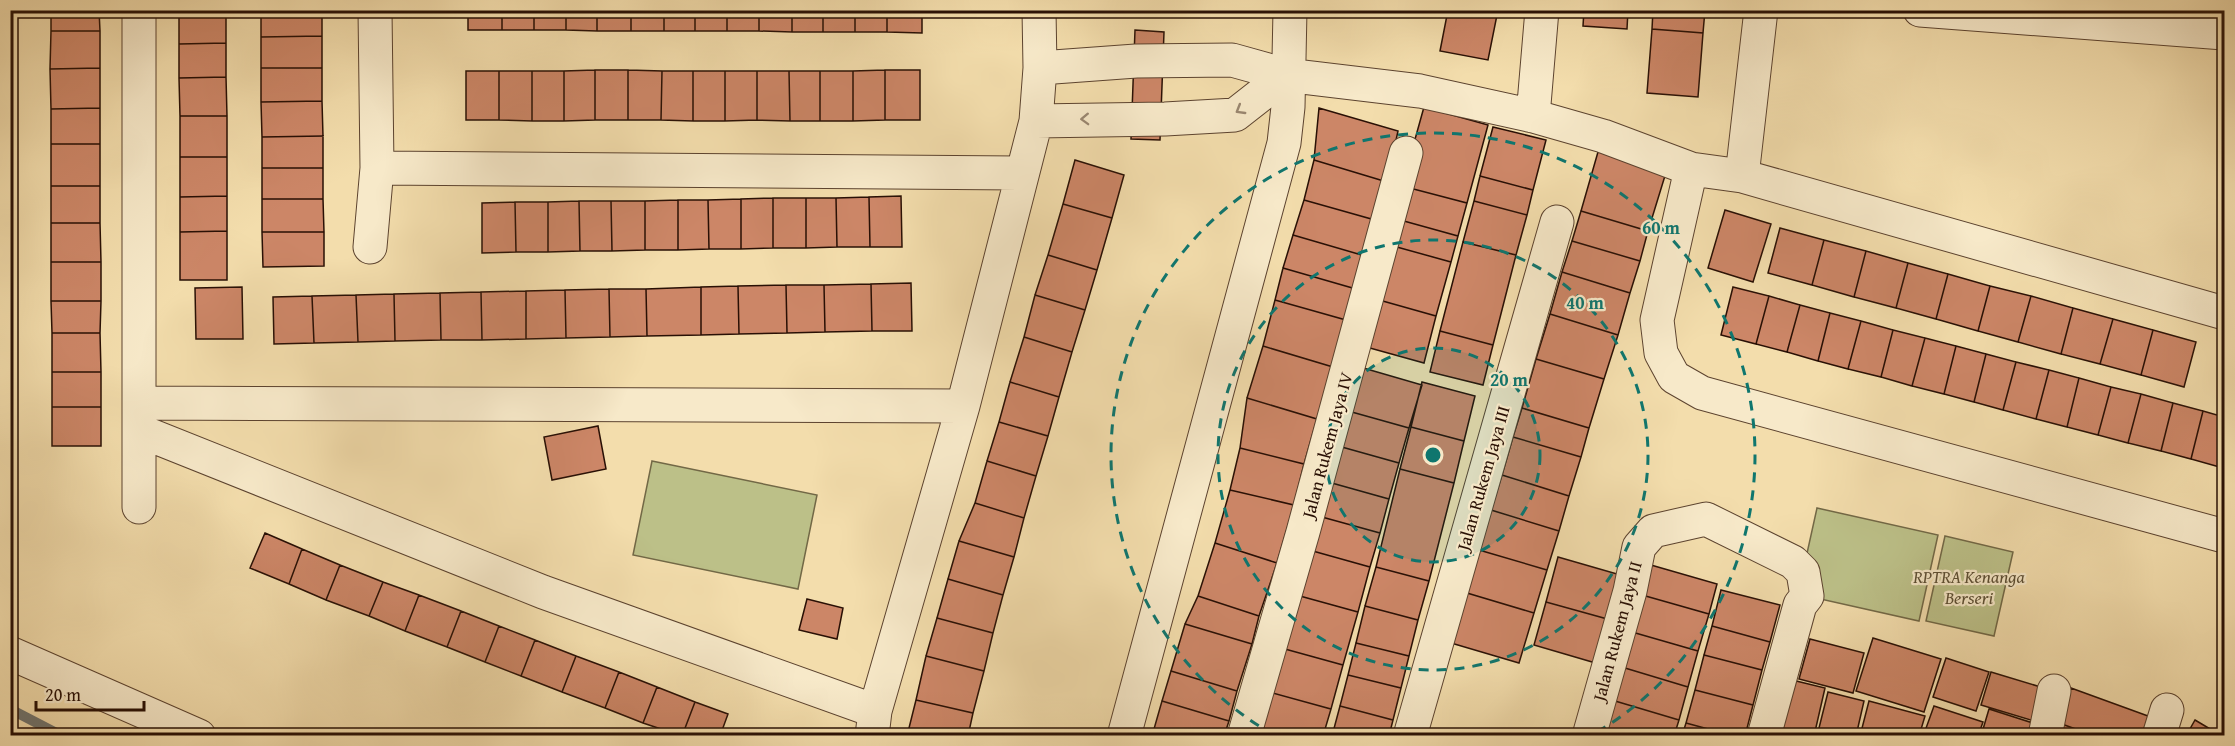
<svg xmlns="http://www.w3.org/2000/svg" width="2235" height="746" font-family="'Gentium Book Plus',serif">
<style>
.green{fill:#bcc088;stroke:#726846;stroke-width:1.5}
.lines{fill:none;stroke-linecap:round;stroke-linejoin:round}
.stream{stroke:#71756f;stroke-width:10}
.building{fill:#cc8667;stroke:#291005;stroke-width:1.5}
.street-casing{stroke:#5c432f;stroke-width:35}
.street{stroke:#f7e9c9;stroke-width:33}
.oneway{stroke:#9a8771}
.ring{fill:none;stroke:#0f766e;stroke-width:3;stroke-dasharray:10 8}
.labels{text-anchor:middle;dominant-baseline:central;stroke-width:4.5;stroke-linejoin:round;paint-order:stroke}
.street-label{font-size:18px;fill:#291005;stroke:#f7e9c9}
.park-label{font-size:18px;font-style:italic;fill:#5c4e33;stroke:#f7e9c9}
.centre{fill:#0f766e;stroke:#f7e9c9;stroke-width:3}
.ring-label{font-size:18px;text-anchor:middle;font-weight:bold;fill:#0f766e;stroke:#f7e9c9;stroke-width:4.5;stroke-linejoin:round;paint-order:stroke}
</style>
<rect width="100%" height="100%" fill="#f3ddac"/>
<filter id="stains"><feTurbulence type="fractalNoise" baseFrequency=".00333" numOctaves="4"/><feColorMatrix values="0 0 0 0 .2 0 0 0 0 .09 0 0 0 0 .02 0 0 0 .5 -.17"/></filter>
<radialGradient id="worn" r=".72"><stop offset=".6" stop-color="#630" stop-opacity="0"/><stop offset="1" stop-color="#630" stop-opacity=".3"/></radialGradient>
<path class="green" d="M652 461 817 495 798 589 633 555Z
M1817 508 1938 535 1919 621 1798 594Z
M1945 536 2013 552 1994 636 1926 621Z"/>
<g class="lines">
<path class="stream" d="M10 709 62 736"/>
</g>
<path class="building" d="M51 10H99L100 31H51Z
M179 10H226V43L179 44Z
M261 10H322V36L261 37Z
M468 10H502V30H468Z
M502 10H534V30H502Z
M534 10H566V30H534Z
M566 10H597V31L566 30Z
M597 10H631V31H597Z
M631 10H664V31H631Z
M664 10H695V31H664Z
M695 10H727V31H695Z
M727 10H759V31H727Z
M759 10H792V32L759 31Z
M792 10H823V32H792Z
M823 10H855V32H823Z
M855 10H887V32H855Z
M887 10H922V33L887 32Z
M1448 10H1498L1488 60 1440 51Z
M1584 10H1628L1627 29 1583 26Z
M1653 10H1705L1703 33 1652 29Z
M1652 29 1703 33 1698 97 1647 93Z
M1135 30 1164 32 1160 140 1131 139Z
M51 31H100V68L50 69Z
M322 36V68H261V37Z
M226 43V77L179 78V44Z
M100 68V108L51 109 50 69Z
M261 68H322V101L261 102Z
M595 70H628V120H595Z
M595 70V120L564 121V71Z
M628 70 662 71 661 120H628Z
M885 70H920V120H885Z
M885 70V120L853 121V71Z
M466 71H499V120H466Z
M499 71H532V121L499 120Z
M532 71H564V121H532Z
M662 71H693V121L661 120Z
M693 71H725V121H693Z
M725 71H757V120L725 121Z
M757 71H789L790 121 757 120Z
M789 71H820V121H790Z
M820 71H853V121H820Z
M226 77 227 116H180L179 78Z
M322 101 323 136 262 137 261 102Z
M1424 107 1488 125 1467 203 1402 186Z
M100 108V144H51V109Z
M1319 108 1398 131 1387 182 1314 160Z
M180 116H227V157H180Z
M1493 127 1546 140 1533 190 1480 176Z
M323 136V168H262V137Z
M51 144H100V186H51Z
M1600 145 1668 166 1648 231 1581 211Z
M180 157H227V196L180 197Z
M1075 160 1124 175 1112 218 1063 204Z
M1314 160 1387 182 1375 220 1304 200Z
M262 168H323V199H262Z
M1480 176 1533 190 1527 215 1474 201Z
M51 186H100V223H51Z
M1402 186 1467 203 1458 236 1393 218Z
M227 196V231L180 232V197Z
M901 196 902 247H870L869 197Z
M869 197 870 247H837L836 198Z
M773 198H806V248H773Z
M773 198V248L741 249V199Z
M806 198H836L837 247 806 248Z
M262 199H323L324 232H262Z
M741 199V249H709L708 200Z
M678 200H708L709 249 678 250Z
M678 200V250H645V201Z
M1304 200 1375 220 1365 256 1293 235Z
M579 201H611L612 251H580Z
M579 201 580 251 548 252V202Z
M611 201H645V250L612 251Z
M1474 201 1527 215 1516 255 1463 242Z
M515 202H548V252H516Z
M515 202 516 252 482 253V203Z
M1063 204 1112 218 1097 270 1048 255Z
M1725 210 1771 224 1753 282 1708 268Z
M1581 211 1648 231 1640 261 1572 241Z
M1393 218 1458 236 1451 262 1386 244Z
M51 223H100L101 262H51Z
M1780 228 1824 240 1812 285 1768 273Z
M227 231V280H180V232Z
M262 232H324V266L263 267Z
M1293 235 1365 256 1356 289 1283 268Z
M1824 240 1866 251 1854 297 1812 285Z
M1572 241 1640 261 1630 293 1562 272Z
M1463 242 1516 255 1493 345 1440 331Z
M1386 244 1451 262 1436 316 1372 298Z
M1866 251 1908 263 1896 308 1854 297Z
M1048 255 1097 270 1085 310 1035 295Z
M51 262H101V301H51Z
M1908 263 1948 274 1936 319 1896 308Z
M1283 268 1356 289 1346 320 1275 300Z
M1562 272 1630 293 1618 335 1550 314Z
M1948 274 1990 286 1978 331 1936 319Z
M911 283 912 331H872L871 284Z
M871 284 872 331 825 332 824 285Z
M786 285 787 333 739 334 738 286Z
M786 285H824L825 332 787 333Z
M738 286 739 334 701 335V287Z
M1990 286 2031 296 2018 342 1978 331Z
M242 287 243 339H196L195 288Z
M701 287V335L647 336 646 289Z
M1733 287 1769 296 1756 344 1721 335Z
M609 289 610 337 566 338 565 290Z
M609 289H646L647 336 610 337Z
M565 290 566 338 526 339V291Z
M526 291V339L482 340 481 292Z
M481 292 482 340H441L440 293Z
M440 293 441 340 395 341 394 294Z
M394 294 395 341 358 342 356 295Z
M356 295 358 342 314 343 312 296Z
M1035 295 1085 310 1072 352 1024 337Z
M312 296 314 343 274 344 273 297Z
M1769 296 1800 305 1787 352 1756 344Z
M2031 296 2073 308 2061 354 2018 342Z
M1372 298 1436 316 1424 363 1359 345Z
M1275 300 1346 320 1333 367 1263 346Z
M51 301H101L100 333H52Z
M1800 305 1830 313 1818 361 1787 352Z
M2073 308 2113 319 2100 364 2061 354Z
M1830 313 1861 321 1848 369 1818 361Z
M1550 314 1618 335 1604 379 1536 359Z
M2113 319 2153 330 2141 375 2100 364Z
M1861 321 1893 330 1881 377 1848 369Z
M1893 330 1925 338 1912 386 1881 377Z
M2153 330 2196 342 2184 387 2141 375Z
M1440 331 1493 345 1483 385 1430 372Z
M52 333H100L101 372H52Z
M1024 337 1072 352 1059 397 1010 382Z
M1925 338 1956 346 1944 394 1912 386Z
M1263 346 1333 367 1317 419 1247 398Z
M1956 346 1986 354 1974 402 1944 394Z
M1986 354 2016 362 2003 410 1974 402Z
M1536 359 1604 379 1589 428 1522 408Z
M2016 362 2049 370 2036 419 2003 410Z
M1353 365 1422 385 1409 428 1341 409Z
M2049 370 2079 378 2067 427 2036 419Z
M52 372H101V407H52Z
M2079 378 2111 387 2098 435 2067 427Z
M1010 382 1059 397 1048 436 999 422Z
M1422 382 1475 396 1464 441 1411 427Z
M2111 387 2141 394 2128 443 2098 435Z
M2141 394 2173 403 2161 451 2128 443Z
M1247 398 1317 419 1304 464 1240 448Z
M2173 403 2203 411 2191 459 2161 451Z
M52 407H101V446H52Z
M1522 408 1589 428 1581 457 1513 437Z
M1341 409 1409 428 1399 463 1331 444Z
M2203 411 2224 417 2223 468 2191 459Z
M999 422 1048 436 1036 476 987 461Z
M598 426 606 469 552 480 544 437Z
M1411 427 1464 441 1454 483 1400 469Z
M1513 437 1581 457 1569 496 1502 475Z
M1331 444 1399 463 1389 499 1321 480Z
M1240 448 1304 464 1294 505 1230 490Z
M987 461 1036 476 1024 518 975 503Z
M1400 469 1454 483 1429 581 1376 567Z
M1502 475 1569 496 1559 531 1491 510Z
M1321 480 1389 499 1380 533 1311 514Z
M1230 490 1294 505 1277 563 1215 543Z
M975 503 1024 518 1014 557 959 541Z
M1491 510 1559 531 1547 570 1479 550Z
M1311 514 1380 533 1370 567 1302 548Z
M265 533 302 549 289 584 250 568Z
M959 541 1014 557 1003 595 948 579Z
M1215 543 1277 563 1259 616 1198 596Z
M1302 548 1370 567 1358 612 1289 593Z
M302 549 340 565 326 600 289 584Z
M1479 550 1547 570 1534 613 1467 593Z
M1558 557 1624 576 1611 620 1546 602Z
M1644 563 1717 584 1709 614 1635 593Z
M340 565 383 582 369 616 326 600Z
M1376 567 1429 581 1418 620 1365 606Z
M948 579 1003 595 993 633 937 618Z
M383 582 419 595 405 631 369 616Z
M1721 590 1780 605 1770 642 1712 626Z
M1289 593 1358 612 1343 665 1274 646Z
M1467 593 1534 613 1519 663 1451 643Z
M1635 593 1709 614 1698 651 1625 630Z
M419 595 461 611 447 647 405 631Z
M1198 596 1259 616 1252 644 1185 624Z
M807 599 843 608 837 639 799 630Z
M1546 602 1611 620 1599 664 1534 645Z
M1365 606 1418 620 1409 656 1356 643Z
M461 611 499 626 485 662 447 647Z
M937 618 993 633 984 671 926 656Z
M1185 624 1252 644 1237 691 1171 671Z
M499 626 535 640 521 676 485 662Z
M1712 626 1770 642 1762 670 1704 655Z
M1625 630 1698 651 1688 687 1615 665Z
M1873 638 1941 659 1924 712 1856 691Z
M1810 639 1864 653 1853 693 1799 679Z
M535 640 576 656 562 692 521 676Z
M1356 643 1409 656 1401 688 1348 675Z
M1274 646 1343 665 1331 709 1262 690Z
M1704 655 1762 670 1753 705 1695 690Z
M576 656 619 672 605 708 562 692Z
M926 656 984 671 973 713 916 700Z
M1946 658 1989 672 1976 711 1933 697Z
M1615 665 1688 687 1679 720 1605 698Z
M1171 671 1237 691 1229 721 1162 701Z
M619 672 657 687 643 723 605 708Z
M1991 672 2044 688 2034 721 1981 705Z
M1348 675 1401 688 1393 720 1340 706Z
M1788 679 1825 688 1814 736 1776 727Z
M657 687 695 702 682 736 643 723Z
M2071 688 2159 720 2154 736H2095L2059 723Z
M1262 690 1331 709 1323 736H1285L1252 726Z
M1695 690 1753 705 1745 736H1734L1686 723Z
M1828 692 1864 701 1856 736H1817Z
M1605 698 1679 720 1674 736H1600Z
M916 700 973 713 968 736H907Z
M1162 701 1229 721 1224 736H1152Z
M1869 701 1925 716 1919 736H1860Z
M695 702 728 714 720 736H682Z
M1340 706 1393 720 1389 736H1332Z
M1934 706 1983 722 1978 736H1938L1925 731Z
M1989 709 2039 725 2036 736H1981Z
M2195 720 2222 736H2186Z
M1686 723 1734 736H1682Z
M2059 723 2095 736H2055Z
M1252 726 1285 736H1249Z"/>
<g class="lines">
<defs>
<path id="street" d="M139 10V507
M1920 10 2224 33
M1040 68 1136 61 1232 60 1286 75 1420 91 1533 116 1603 136 1691 169 1742 176 2224 313
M1533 116 1542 10
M1036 121 1165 119 1235 115 1286 75
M377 168 1022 173
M1691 169 1657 320 1661 353 1674 377 1702 393 2224 536
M1742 176 1761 10
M370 247 377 168 375 10
M140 403 963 406
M140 431 543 592 875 711
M10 653 199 736
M872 736 875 711 963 406 1036 121 1040 68 1039 10
M1124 736 1284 143 1288 107 1290 10
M1244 736 1303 532 1406 153
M1410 736 1557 222
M1589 736 1630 591 1639 547 1653 531 1706 519 1793 562 1803 572 1807 596 1800 605 1764 736
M2045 736 2054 691
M2159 736 2167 710"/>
</defs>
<use href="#street" class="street-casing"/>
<use href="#street" class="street"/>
</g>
<defs><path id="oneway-chevron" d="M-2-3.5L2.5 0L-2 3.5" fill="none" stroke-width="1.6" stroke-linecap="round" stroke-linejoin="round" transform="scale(1.5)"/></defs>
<g class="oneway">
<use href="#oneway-chevron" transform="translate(1240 110) rotate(149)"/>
<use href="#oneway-chevron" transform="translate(1085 119) rotate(178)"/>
</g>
<circle cx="1433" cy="455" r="107" fill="#0f766e" fill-opacity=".12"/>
<g class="ring">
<circle cx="1433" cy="455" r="107"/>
<circle cx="1433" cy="455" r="215"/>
<path d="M1274 735A322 322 0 1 1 1592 735"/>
</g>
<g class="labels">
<g class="street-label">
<text transform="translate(1327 445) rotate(-75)">Jalan Rukem Jaya IV</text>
<text transform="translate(1483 478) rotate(-74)">Jalan Rukem Jaya III</text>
<text transform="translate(1617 631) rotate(-75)">Jalan Rukem Jaya II</text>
</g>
<g class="park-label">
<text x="1969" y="576">RPTRA Kenanga<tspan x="1969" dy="21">Berseri</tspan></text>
</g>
</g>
<circle cx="1433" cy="455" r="9" class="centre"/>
<g class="ring-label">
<text x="1661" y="234">60 m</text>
<text x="1585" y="309">40 m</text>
<text x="1509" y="386">20 m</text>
</g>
<rect width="2235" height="746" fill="none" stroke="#f3ddac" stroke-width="36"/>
<rect x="12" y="12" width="2211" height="722" fill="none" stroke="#291005" stroke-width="3"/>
<rect x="18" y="18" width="2199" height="710" fill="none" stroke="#291005" stroke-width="1.5"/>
<path d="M36 701v9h108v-9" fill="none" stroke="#291005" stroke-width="3"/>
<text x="45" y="701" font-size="18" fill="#291005" stroke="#f7e9c9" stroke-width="4.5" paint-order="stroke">20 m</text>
<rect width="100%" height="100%" filter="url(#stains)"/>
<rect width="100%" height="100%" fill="url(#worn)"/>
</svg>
